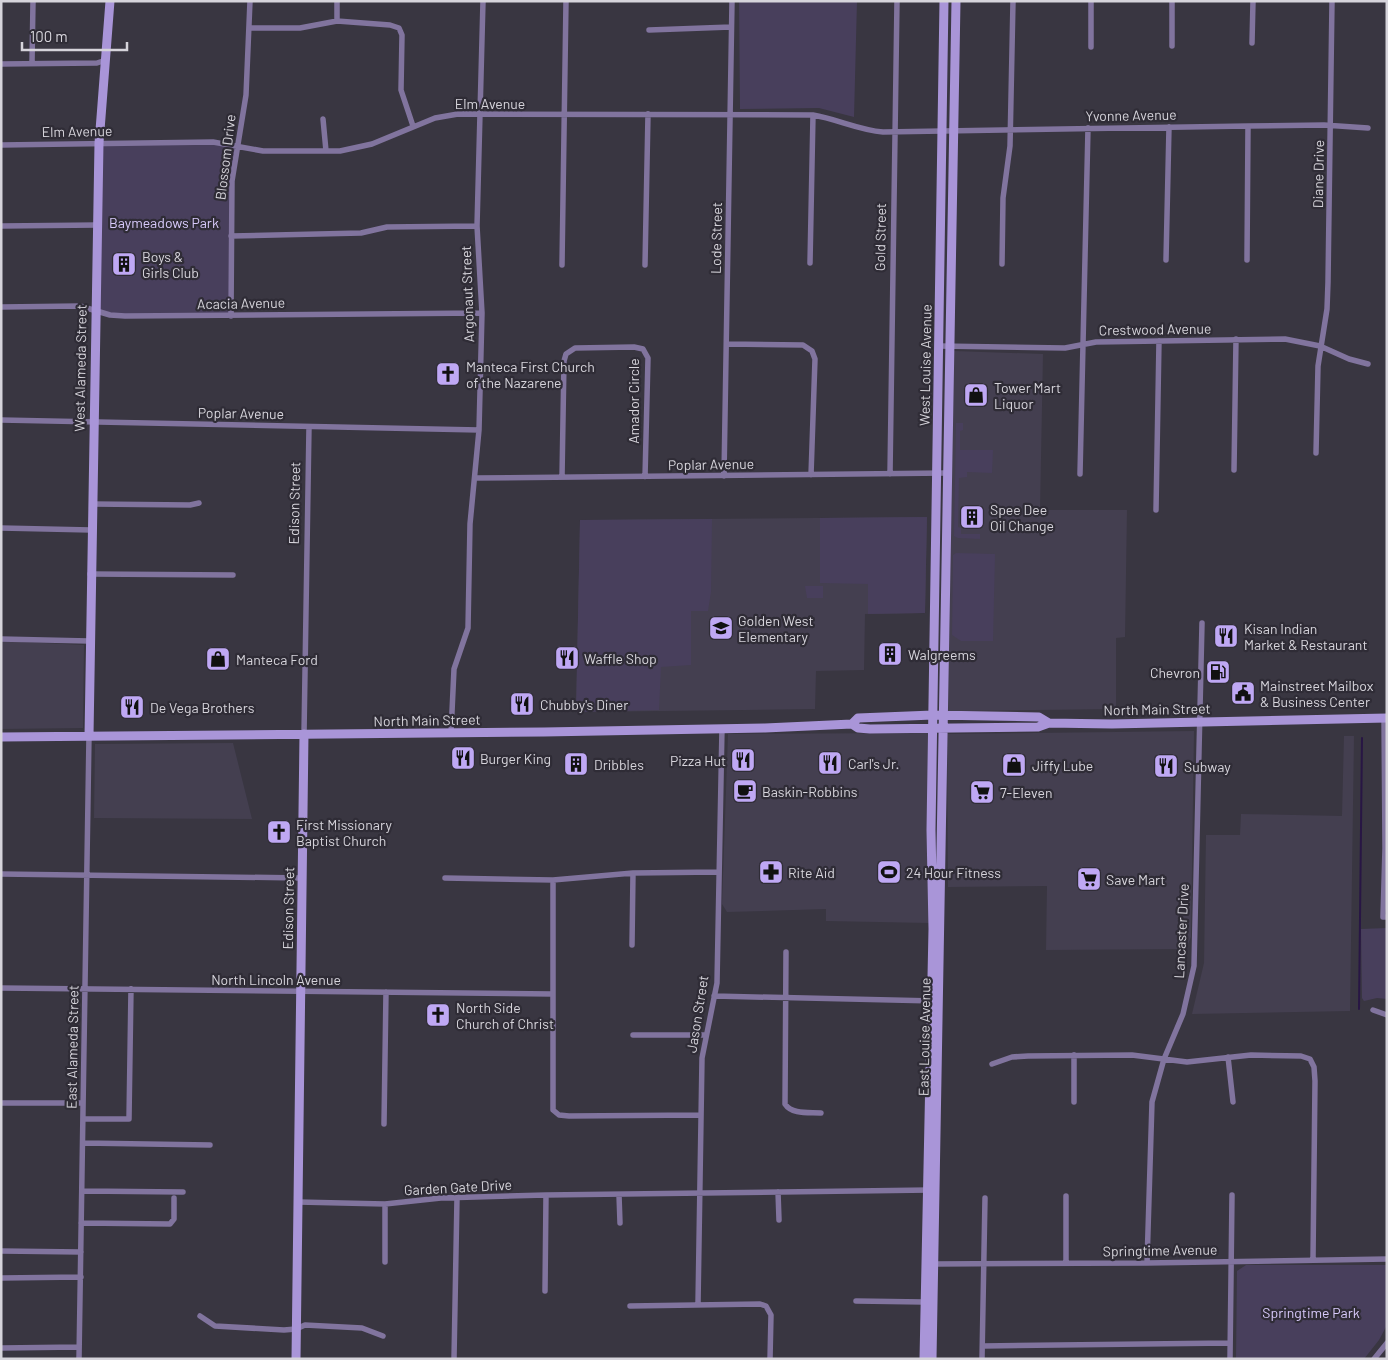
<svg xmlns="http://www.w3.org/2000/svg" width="1388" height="1360" font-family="Barlow,sans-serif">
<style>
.built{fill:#443f50}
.green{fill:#483f5c}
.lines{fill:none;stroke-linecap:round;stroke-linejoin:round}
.stream{stroke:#281644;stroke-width:2}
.street{stroke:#81749e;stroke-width:5.5}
.secondary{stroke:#a995d8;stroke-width:9}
.labels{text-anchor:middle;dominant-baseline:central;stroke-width:4.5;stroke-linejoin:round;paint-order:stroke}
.street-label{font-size:14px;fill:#d6d4db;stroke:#2f2c36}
.park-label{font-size:14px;fill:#d8cafb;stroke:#2f2c36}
.poi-label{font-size:14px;fill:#d6d4db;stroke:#2f2c36;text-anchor:start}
</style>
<rect width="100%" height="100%" fill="#393641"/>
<path class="built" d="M954 351 1043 354 1040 510H1127L1125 637 1116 638V709L948 711Z
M927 517 925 613 865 614 864 670 816 671 815 709 576 712 580 520Z
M1 641 84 645 83 728 1 729Z
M1194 731 1191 937 1186 949 1046 950 1047 886 948 887 947 734Z
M929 733 930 923 826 921V909L727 912 722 904 728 734Z
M1344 736H1354L1350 1011 1192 1014 1204 963 1206 835H1240L1241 814 1342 816Z
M233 743 252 819 94 818 95 744Z"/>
<path class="green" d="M739 1H857L854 117 819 108 740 109Z
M213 142 236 147 232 181 231 316H125L96 310 99 143Z
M956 423H963V430L960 431V450H993L992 473 967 472V477L959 478 958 527 961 528V534H980V539L958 538 954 536Z
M927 517 925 613 868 614V584L820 583V518Z
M712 519 711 592 708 611H691V665L661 667 659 710 576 712 580 520Z
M956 553 995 554 993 641H961L952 635 953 555Z
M805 586H823V598H807Z
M1387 928V999L1377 998 1364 1001 1362 998 1361 929Z
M1246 1265H1387V1325L1379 1340 1364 1359H1236L1237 1271Z"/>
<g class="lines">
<path class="stream" d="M1359 1009 1362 738"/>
<path class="street" d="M337 1V21
M250 28H300L337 21 390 25 399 28 402 35 401 90 413 126
M649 30 731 27
M1252 43 1253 1
M1172 46V1
M1091 47V1
M32 63 33 1
M1 64 97 63 106 60
M323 119 326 151
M1 145 213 142 263 151H340L372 144 435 118 458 114 813 115C837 119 859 130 883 132L1248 126 1324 125 1368 128
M1 226 98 225
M231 236 361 233 387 227 477 226
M1166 260 1169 127
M1247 260 1248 126
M810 263 813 115
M1002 264 1003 198 1010 146 1013 1
M562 265 566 1
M645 265 648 114
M1 307 80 306 110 315 125 316 482 313
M231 316 232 181 246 95 250 1
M727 344 803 345 812 351 815 359 811 475
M939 346 1065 348 1096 342 1285 339 1320 346 1349 359 1368 364
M1 420 479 430
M1316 453 1318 366 1327 309 1328 282 1332 1
M1234 470 1236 339
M890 474 897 1
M1080 474 1088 128
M724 476 732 1
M562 477 564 361 566 354 575 348 634 347 643 349 648 358 645 477
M475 478 947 473
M92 504 190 505 199 503
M1156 510 1159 341
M1 528 91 530
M90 574 233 575
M1 639 89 641
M1384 718 1385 848 1383 917H1387
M451 733 454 669 468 628 470 524 479 430 482 313 477 226 483 1
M304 734 309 427
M1 874 302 878
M445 878 553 880 633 873 718 872
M553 880V1110L559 1115 569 1116 701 1115
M632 945 633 873
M786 952 785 1104C792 1115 810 1112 821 1113
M1 988 552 994
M714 996 935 1001
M1373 1010 1387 1015
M633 1035H705
M1074 1055V1102
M1228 1057 1233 1102
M992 1064 1012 1057 1028 1056 1132 1055 1187 1062 1251 1055 1301 1056 1310 1059 1314 1067 1315 1081 1313 1259
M1 1103H83
M83 1119H129L131 989
M384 1124 386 992
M83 1143 210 1145
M82 1191 183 1192
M778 1192 779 1220
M619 1195 620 1223
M298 1202 385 1204 441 1198 546 1195 930 1190
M81 1223 170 1224 174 1219V1198
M1 1251 81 1252
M385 1262V1204
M1066 1263V1196
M1147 1263 1152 1102 1164 1059 1183 1014 1194 966 1202 623
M934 1264 1147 1263 1387 1259
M1 1278 81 1277
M545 1291 546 1195
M856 1301 924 1302
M698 1304 702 1058 717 983 722 728
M630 1306 760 1304 766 1306 771 1315 770 1359
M200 1316 215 1326 284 1330 296 1329 305 1325 362 1328 383 1336
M983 1346 1230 1343
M1 1348 79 1347
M79 1359 89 736
M454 1359 457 1198
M982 1359 985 1198
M1230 1359 1232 1195
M1374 1359 1387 1343"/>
<path class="secondary" d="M852 724 858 718 933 715 1039 717 1049 723
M89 736 99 143 110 1
M1 737 544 732 765 728 852 724 858 728 870 729 1038 727 1049 723 1112 724 1387 718
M296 1359 304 734
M924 1359 933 929 931 830 944 1
M932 1359 956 1"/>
</g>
<defs>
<symbol id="building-square" viewBox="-11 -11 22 22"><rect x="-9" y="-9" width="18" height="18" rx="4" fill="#bfa8f4" stroke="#2f2c36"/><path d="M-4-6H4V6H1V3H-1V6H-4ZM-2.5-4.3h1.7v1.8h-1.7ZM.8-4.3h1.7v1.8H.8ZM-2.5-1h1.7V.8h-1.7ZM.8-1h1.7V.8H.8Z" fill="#111"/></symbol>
<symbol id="church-square" viewBox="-11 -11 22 22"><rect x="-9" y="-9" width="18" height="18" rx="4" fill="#bfa8f4" stroke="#2f2c36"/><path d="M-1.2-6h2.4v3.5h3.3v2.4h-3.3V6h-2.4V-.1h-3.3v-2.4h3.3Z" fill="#111"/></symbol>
<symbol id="shop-square" viewBox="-11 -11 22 22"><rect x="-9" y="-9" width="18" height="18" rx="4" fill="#bfa8f4" stroke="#2f2c36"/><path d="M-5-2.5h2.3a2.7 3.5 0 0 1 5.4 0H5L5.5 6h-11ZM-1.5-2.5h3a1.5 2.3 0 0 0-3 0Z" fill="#111"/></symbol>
<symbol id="school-square" viewBox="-11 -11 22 22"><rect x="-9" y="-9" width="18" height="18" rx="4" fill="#bfa8f4" stroke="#2f2c36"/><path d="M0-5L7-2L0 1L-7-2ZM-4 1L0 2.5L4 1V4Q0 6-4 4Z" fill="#111"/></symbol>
<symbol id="restaurant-square" viewBox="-11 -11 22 22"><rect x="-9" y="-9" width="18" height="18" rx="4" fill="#bfa8f4" stroke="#2f2c36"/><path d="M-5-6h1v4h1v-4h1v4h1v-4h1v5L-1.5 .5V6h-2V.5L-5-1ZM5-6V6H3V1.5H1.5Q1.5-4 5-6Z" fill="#111"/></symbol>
<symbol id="fuel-square" viewBox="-11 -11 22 22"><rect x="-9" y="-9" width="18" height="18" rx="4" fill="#bfa8f4" stroke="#2f2c36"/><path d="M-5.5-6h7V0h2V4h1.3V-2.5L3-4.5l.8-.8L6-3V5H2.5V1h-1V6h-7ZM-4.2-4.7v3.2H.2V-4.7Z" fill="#111"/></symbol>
<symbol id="civic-square" viewBox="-11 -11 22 22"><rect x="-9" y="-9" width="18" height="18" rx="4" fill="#bfa8f4" stroke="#2f2c36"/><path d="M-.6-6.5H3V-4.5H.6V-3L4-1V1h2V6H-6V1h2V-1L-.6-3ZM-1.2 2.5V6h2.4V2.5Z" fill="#111"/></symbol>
<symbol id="cafe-square" viewBox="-11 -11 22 22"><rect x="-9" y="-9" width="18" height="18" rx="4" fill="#bfa8f4" stroke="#2f2c36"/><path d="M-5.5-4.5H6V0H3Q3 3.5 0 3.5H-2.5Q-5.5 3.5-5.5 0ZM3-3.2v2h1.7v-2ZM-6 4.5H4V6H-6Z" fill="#111"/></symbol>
<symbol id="supermarket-square" viewBox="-11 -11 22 22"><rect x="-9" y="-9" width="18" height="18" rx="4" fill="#bfa8f4" stroke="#2f2c36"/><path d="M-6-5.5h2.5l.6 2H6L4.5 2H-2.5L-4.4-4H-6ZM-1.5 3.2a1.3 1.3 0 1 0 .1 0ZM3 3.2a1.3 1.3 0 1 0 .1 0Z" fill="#111"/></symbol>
<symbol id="pharmacy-square" viewBox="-11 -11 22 22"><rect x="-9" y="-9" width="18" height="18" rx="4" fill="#bfa8f4" stroke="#2f2c36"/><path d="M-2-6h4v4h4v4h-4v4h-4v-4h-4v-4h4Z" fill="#111"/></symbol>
<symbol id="stadium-square" viewBox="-11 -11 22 22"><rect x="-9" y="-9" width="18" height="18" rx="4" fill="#bfa8f4" stroke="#2f2c36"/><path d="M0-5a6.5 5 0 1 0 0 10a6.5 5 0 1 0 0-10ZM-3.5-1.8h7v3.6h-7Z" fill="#111"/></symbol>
</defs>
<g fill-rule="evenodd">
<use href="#building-square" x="110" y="250" width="28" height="28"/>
<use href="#church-square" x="434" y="360" width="28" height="28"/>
<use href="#shop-square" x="962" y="381" width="28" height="28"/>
<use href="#building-square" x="958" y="503" width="28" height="28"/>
<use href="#school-square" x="707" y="614" width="28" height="28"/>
<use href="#restaurant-square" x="1212" y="622" width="28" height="28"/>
<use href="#building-square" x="876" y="640" width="28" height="28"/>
<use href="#restaurant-square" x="553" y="644" width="28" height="28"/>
<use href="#shop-square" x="204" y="645" width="28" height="28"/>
<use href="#fuel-square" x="1204" y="658" width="28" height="28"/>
<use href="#civic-square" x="1229" y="679" width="28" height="28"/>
<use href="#restaurant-square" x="508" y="690" width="28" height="28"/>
<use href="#restaurant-square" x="118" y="693" width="28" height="28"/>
<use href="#restaurant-square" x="449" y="744" width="28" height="28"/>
<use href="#restaurant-square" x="729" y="746" width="28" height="28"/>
<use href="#restaurant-square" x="816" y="749" width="28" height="28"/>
<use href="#building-square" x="562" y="750" width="28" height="28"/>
<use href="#shop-square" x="1000" y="751" width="28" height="28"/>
<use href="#restaurant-square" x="1152" y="752" width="28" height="28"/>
<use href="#cafe-square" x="731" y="777" width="28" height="28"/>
<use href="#supermarket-square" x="968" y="778" width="28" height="28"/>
<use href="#church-square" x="265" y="818" width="28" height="28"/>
<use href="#pharmacy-square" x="757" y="858" width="28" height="28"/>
<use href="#stadium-square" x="875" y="858" width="28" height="28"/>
<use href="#supermarket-square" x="1075" y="865" width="28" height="28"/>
<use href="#church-square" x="424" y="1001" width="28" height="28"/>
</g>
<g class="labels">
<g class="street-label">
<text x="490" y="103">Elm Avenue</text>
<text transform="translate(1131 115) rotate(-1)">Yvonne Avenue</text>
<text transform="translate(77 131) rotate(-1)">Elm Avenue</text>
<text transform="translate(225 157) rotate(-83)">Blossom Drive</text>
<text transform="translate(1318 174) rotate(-89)">Diane Drive</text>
<text transform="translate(880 237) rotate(-89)">Gold Street</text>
<text transform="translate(716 238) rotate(-89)">Lode Street</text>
<text transform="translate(467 294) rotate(-92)">Argonaut Street</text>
<text transform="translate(241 303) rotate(-1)">Acacia Avenue</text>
<text transform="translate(1155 329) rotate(-1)">Crestwood Avenue</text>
<text transform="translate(925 365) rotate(-89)">West Louise Avenue</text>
<text transform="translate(80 368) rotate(-89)">West Alameda Street</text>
<text transform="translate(633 401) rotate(-90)">Amador Circle</text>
<text transform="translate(241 413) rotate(1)">Poplar Avenue</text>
<text transform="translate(711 464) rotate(-1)">Poplar Avenue</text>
<text transform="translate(294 503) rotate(-89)">Edison Street</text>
<text transform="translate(1157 709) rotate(-1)">North Main Street</text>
<text transform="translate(427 720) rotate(-1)">North Main Street</text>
<text transform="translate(288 908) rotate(-89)">Edison Street</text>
<text transform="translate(1181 931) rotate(-87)">Lancaster Drive</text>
<text x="276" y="979">North Lincoln Avenue</text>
<text transform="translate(697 1014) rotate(-81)">Jason Street</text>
<text transform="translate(924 1037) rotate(-89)">East Louise Avenue</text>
<text transform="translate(72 1047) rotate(-89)">East Alameda Street</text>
<text transform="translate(458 1187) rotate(-3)">Garden Gate Drive</text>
<text transform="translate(1160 1250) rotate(-1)">Springtime Avenue</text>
</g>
<g class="park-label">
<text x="164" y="222">Baymeadows Park</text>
<text x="1311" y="1312">Springtime Park</text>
</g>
<g class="poi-label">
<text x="142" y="256">Boys &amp;<tspan x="142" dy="16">Girls Club</tspan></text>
<text x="466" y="366">Manteca First Church<tspan x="466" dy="16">of the Nazarene</tspan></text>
<text x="994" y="387">Tower Mart<tspan x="994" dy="16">Liquor</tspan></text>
<text x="990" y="509">Spee Dee<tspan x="990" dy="16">Oil Change</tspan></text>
<text x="738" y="620">Golden West<tspan x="738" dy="16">Elementary</tspan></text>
<text x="1244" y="628">Kisan Indian<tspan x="1244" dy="16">Market &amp; Restaurant</tspan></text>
<text x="908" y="654">Walgreems</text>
<text x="584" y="658">Waffle Shop</text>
<text x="236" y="659">Manteca Ford</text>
<text x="1200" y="672" text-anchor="end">Chevron</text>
<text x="1260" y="685">Mainstreet Mailbox<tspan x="1260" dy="16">&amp; Business Center</tspan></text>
<text x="540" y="704">Chubby's Diner</text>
<text x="150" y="707">De Vega Brothers</text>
<text x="480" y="758">Burger King</text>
<text x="726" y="760" text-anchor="end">Pizza Hut</text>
<text x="848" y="763">Carl's Jr.</text>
<text x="594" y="764">Dribbles</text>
<text x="1032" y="765">Jiffy Lube</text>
<text x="1184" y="766">Subway</text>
<text x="762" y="791">Baskin-Robbins</text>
<text x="1000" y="792">7-Eleven</text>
<text x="296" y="824">First Missionary<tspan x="296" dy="16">Baptist Church</tspan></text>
<text x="788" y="872">Rite Aid</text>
<text x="906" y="872">24 Hour Fitness</text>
<text x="1106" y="879">Save Mart</text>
<text x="456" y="1007">North Side<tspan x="456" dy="16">Church of Christ</tspan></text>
</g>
</g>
<rect width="1388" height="1360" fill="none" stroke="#d6d4db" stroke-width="5"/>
<path d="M22 42v8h105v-8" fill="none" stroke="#d6d4db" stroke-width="2.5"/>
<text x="30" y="42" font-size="15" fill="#d6d4db" stroke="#2f2c36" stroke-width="4" paint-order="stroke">100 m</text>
</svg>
